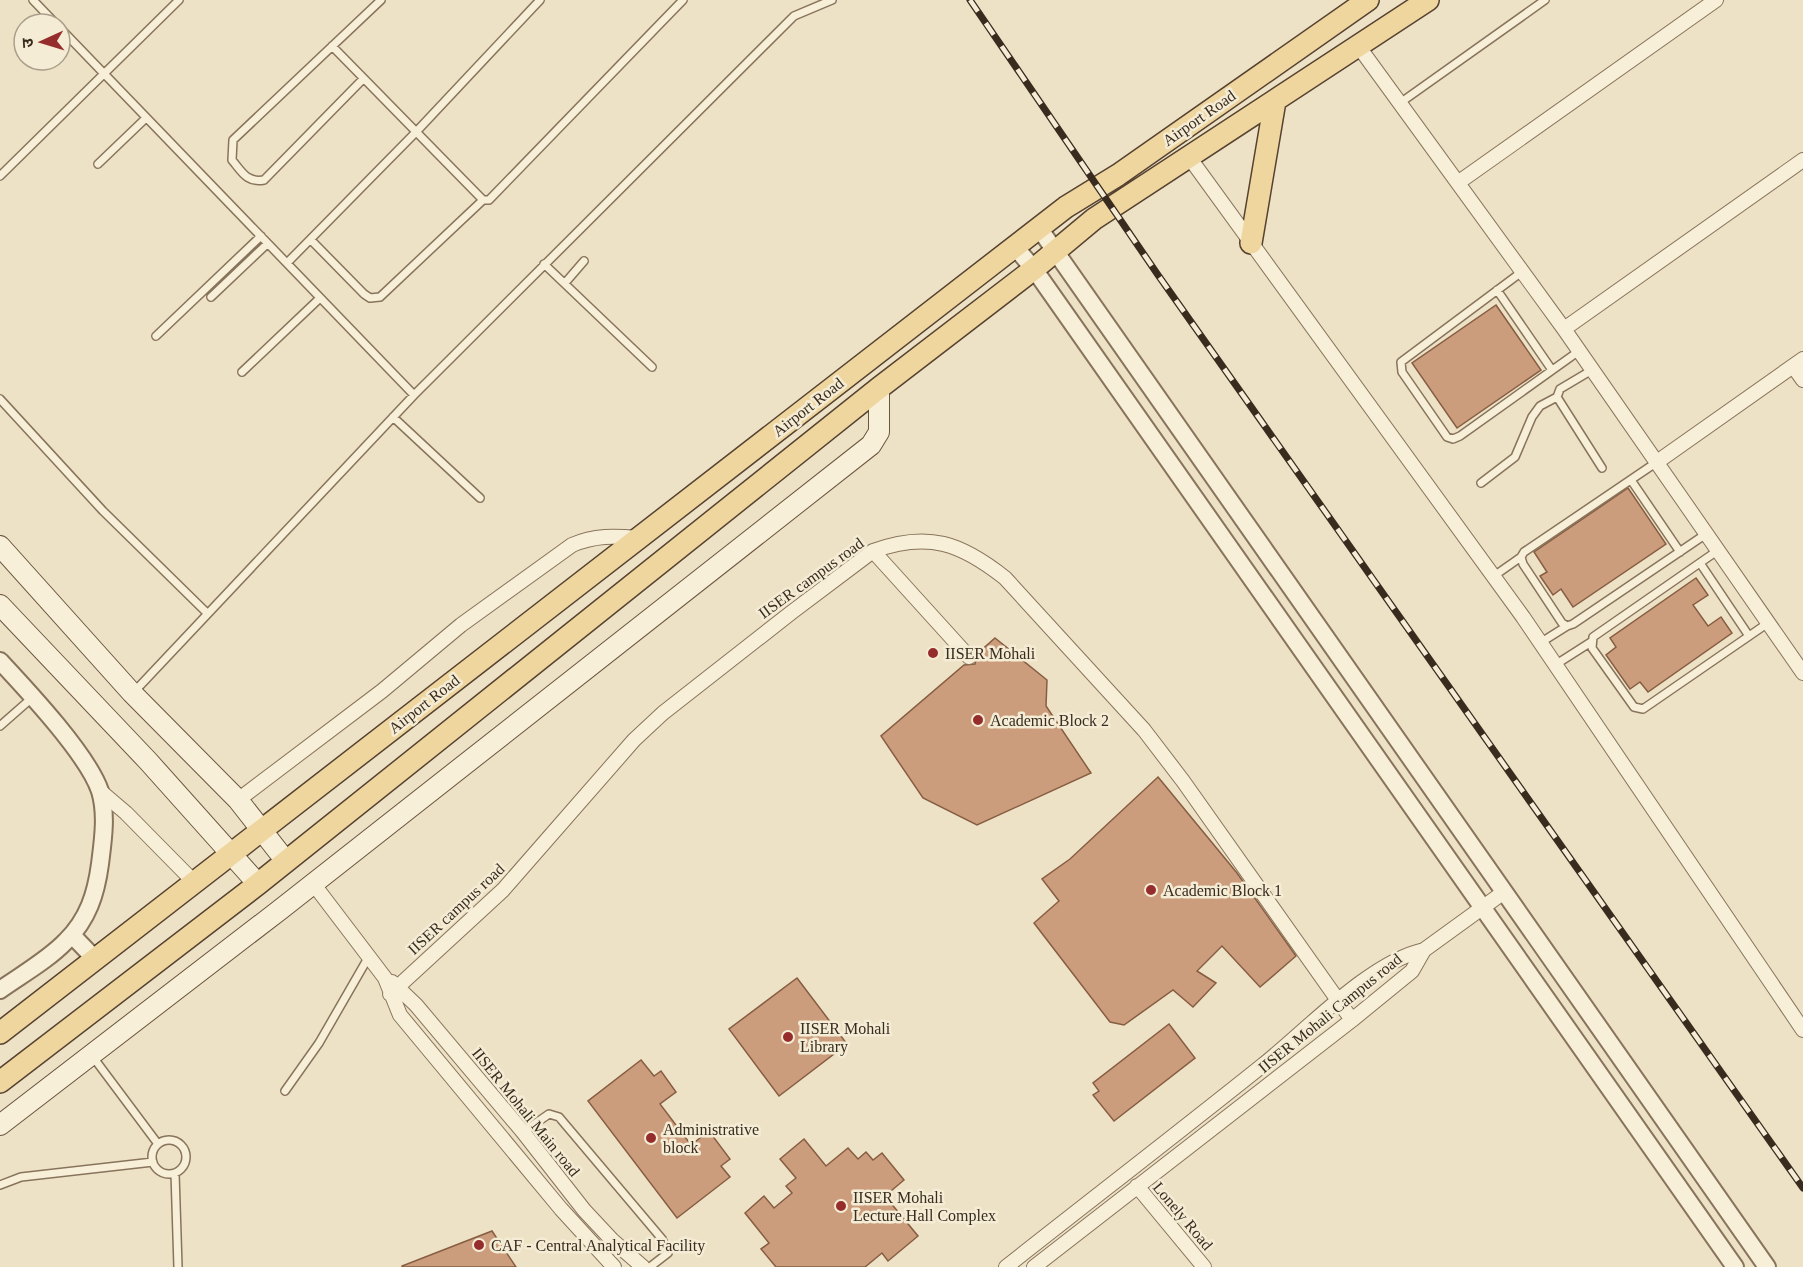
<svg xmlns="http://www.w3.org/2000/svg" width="1803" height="1267" font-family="'Times New Roman','Noto Sans Devanagari',serif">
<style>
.building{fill:#cb9d7c;stroke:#875d42;stroke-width:1.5}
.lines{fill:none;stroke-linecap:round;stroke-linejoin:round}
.service-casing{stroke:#88745c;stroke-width:10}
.minor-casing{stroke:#88745c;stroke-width:16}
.tertiary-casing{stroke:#88745c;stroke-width:20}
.secondary-casing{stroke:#6a553f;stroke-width:22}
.primary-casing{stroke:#564230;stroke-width:24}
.service{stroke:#f8efd9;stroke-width:7}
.minor{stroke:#f8efd9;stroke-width:14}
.tertiary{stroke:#f8efd9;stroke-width:16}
.secondary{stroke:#f8efd9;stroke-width:20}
.primary{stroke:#efd69f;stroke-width:21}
.rail-casing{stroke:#392c1f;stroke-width:7}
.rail{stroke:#f5ecd5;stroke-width:4.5;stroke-dasharray:14;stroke-linecap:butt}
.poi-dot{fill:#962d2d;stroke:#f5ecd5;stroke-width:2}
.labels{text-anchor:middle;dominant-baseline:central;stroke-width:5;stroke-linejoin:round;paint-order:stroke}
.street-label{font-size:16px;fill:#392c1f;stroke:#f5ecd5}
.poi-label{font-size:16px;fill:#392c1f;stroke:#f5ecd5;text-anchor:start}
</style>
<rect width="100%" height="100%" fill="#ede2c6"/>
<path class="building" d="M1496 305 1541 370 1457 428 1412 363Z
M1628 488 1666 544 1573 607 1561 589 1553 595 1540 576 1547 572 1534 552Z
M1696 578 1708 595 1693 605 1708 626 1721 617 1732 633 1648 692 1640 682 1630 689 1606 655 1616 647 1610 638Z
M995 638 1047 680 1046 706 1091 773 977 825 923 798 881 736 964 665 975 664 977 654Z
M1158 777 1237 873 1296 956 1260 987 1222 946 1197 971 1216 983 1193 1007 1173 990 1124 1025 1110 1022 1034 923 1059 901 1042 879 1070 859Z
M797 978 847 1044 779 1096 729 1029Z
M1169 1024 1195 1058 1114 1121 1093 1095 1099 1091 1093 1083Z
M641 1060 654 1076 661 1071 676 1092 660 1104 691 1145 709 1131 730 1159 721 1166 730 1177 677 1218 588 1101Z
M804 1139 826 1166 848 1148 858 1159 866 1152 873 1160 882 1153 904 1180 885 1196 918 1236 888 1261 882 1253 865 1267H776L761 1249 769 1243 745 1213 764 1196 774 1208 792 1193 786 1186 796 1178 780 1159Z
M492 1231 516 1267H402V1266Z"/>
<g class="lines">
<defs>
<path id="service" d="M33 0 56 24
M60 28 414 395
M332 46 483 200H489L683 0
M363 79 264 180C247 183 242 172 232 160L233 140 381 0
M1400 103 1545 0
M98 164 146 118
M0 176 179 0
M311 240 364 294 370 298 380 297 483 200
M287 263 416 132 540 0
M544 264 652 367
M1523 271 1401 362 1402 372 1447 437 1453 439 1460 436 1579 351
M565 283 584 261
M1497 290 1552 370
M211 297 267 244
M156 336 261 236
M1592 370 1560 389 1557 397 1602 468
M242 372 320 298
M0 399 103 511 207 613
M393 417 480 498
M1657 462 1524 552 1521 557 1523 564 1562 623 1567 626 1573 624 1706 534
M1631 480 1680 552
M1481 483 1515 457 1532 417 1540 406 1557 397
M1717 551 1593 637 1592 648 1634 707 1643 709 1768 623
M1700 563 1749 636
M1494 576 1521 557
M1540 643 1567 626
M1555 665 1591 642
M134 692 414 395 794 16 832 0
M0 726 33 697
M93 1057 158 1144
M285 1091 319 1043 368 958
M523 1132 549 1114 559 1117 662 1239 668 1253 650 1267
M152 1157a17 17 0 1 1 34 0a17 17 0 1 1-34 0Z
M175 1173 178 1267
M0 1185 21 1177 153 1162"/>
<path id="minor" d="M1359 47 1564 329 1803 673
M1189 157 1523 617 1803 1030
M1459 182 1716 0
M1564 329 1803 160
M1793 366 1803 380
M1657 462 1803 359
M873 551 969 657
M99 790 126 813 195 883
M238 800 382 691 461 625 572 545C595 535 614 536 639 538
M312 882 385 978 400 1015 561 1209 614 1267
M392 982 416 1005 523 1132 584 1210 612 1240 643 1267
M390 994 503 890 634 740 663 713 792 612 873 551C928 531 961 543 1005 578L1144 730 1183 781 1352 1020
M1137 1186 1204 1267
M1006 1267C1091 1200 1178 1133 1263 1065 1307 1030 1370 962 1424 950
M1034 1267 1352 1020 1412 971 1424 950 1504 892"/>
<path id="tertiary" d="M1039 228 1767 1267
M1015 247 1034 269 1735 1267
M0 661C27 690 88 755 100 791 107 814 103 840 100 864 96 894 88 919 66 941 48 960 21 975 0 990
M72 935 95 959"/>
<path id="secondary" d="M0 546 132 693 238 800 285 860
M0 605 148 761 258 884
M0 1125 281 909 871 445 879 432V388"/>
<path id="primary" d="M1251 243 1275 101
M0 1033 1066 207 1118 175 1368 0
M0 1082 258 884 879 388 1034 269 1094 219 1428 0"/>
</defs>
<use href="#service" class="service-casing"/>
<use href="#minor" class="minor-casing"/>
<use href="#tertiary" class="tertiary-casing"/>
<use href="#secondary" class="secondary-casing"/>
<use href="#primary" class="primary-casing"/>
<use href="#service" class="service"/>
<use href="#minor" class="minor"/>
<use href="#tertiary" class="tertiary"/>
<use href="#secondary" class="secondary"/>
<use href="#primary" class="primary"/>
<defs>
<path id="rail" d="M970 0 1158 275 1803 1188"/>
</defs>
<use href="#rail" class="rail-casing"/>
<use href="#rail" class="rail"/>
</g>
<g class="poi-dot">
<circle cx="933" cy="653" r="6"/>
<circle cx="978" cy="720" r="6"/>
<circle cx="1151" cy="890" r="6"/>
<circle cx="788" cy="1037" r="6"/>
<circle cx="651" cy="1138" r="6"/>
<circle cx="841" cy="1206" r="6"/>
<circle cx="479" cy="1245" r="6"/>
</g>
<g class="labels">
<g class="street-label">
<text transform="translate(1199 118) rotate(-35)">Airport Road</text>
<text transform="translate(808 407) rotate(-38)">Airport Road</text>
<text transform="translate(811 578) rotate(-36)">IISER campus road</text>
<text transform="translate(424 704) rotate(-38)">Airport Road</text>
<text transform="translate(456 909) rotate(-43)">IISER campus road</text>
<text transform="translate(1330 1013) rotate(-39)">IISER Mohali Campus road</text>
<text transform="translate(526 1112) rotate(51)">IISER Mohali Main road</text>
<text transform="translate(1183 1216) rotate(50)">Lonely Road</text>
</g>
<g class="poi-label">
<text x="945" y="653">IISER Mohali</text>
<text x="990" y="720">Academic Block 2</text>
<text x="1163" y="890">Academic Block 1</text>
<text x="800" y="1028">IISER Mohali<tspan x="800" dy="18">Library</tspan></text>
<text x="663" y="1129">Administrative<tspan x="663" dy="18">block</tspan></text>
<text x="853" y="1197">IISER Mohali<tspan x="853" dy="18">Lecture Hall Complex</tspan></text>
<text x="491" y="1245">CAF - Central Analytical Facility</text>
</g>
</g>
<g transform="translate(42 42) rotate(266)"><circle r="28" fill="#f5ecd5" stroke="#aa9f8c" stroke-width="1.5"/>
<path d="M0-4.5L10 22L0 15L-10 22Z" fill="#962d2d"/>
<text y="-9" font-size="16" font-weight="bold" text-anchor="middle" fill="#392c1f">उ</text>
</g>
</svg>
